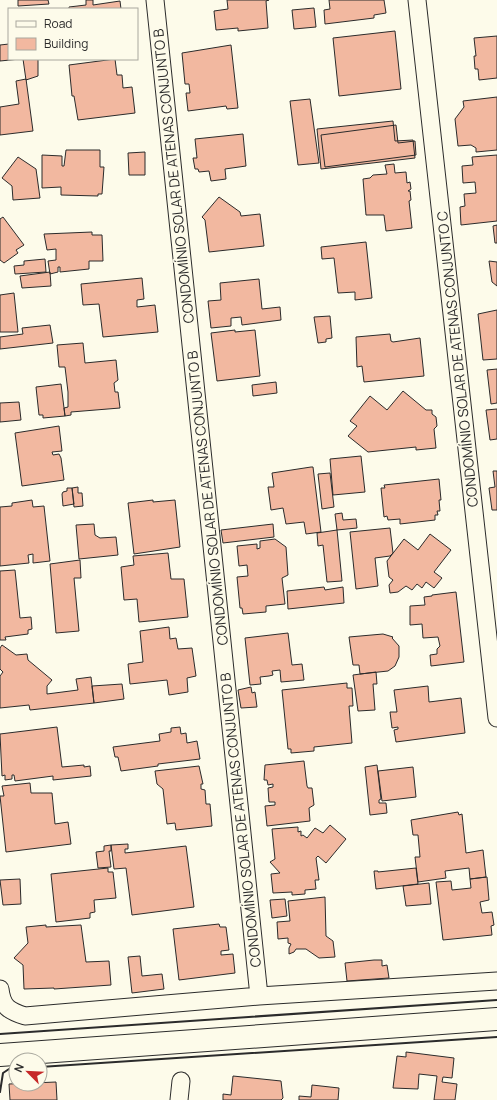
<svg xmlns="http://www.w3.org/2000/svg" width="497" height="1100" font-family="Manrope,sans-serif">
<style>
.building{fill:#f2b8a0;stroke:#2b2b2b}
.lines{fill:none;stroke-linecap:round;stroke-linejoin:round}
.street-casing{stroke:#2b2b2b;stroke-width:19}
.secondary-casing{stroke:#2b2b2b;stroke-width:24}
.street{stroke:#fdfbea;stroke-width:17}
.secondary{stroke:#fdfbea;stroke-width:22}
.wall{stroke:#2b2b2b;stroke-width:2}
.labels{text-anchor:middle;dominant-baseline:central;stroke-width:3;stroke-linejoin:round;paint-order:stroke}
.street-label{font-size:14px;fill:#2b2b2b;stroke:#fdfbea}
</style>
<rect width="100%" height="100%" fill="#fdfbea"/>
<path class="building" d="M18 0H48L49 4 18 6Z
M86 0H93V5L120 1 121 9H69V7L86 5Z
M227 0H269L266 1 268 28 238 31V28L216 30 214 11 228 9Z
M329 0H384L386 13 374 15V18L325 24 324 10 330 9Z
M314 8 316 27 294 29 292 10Z
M395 31 401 89 339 96 333 38Z
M497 36V78L479 80 478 69H475L474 56H476L474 38Z
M9 44V59H20L0 61V45Z
M231 45 238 108 227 109 226 106 188 111 186 93H190L189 84H185L182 53Z
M23 59H38V76L26 80Z
M115 59 117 75H122L123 88 132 87 135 113 78 120 74 96H72L69 65Z
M26 79 33 131 0 135V107L19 104 16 81Z
M497 97V150L476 152V148L471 145 458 146 455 119 464 107 463 101Z
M310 99 319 163 298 165 290 101Z
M393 121 395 141 413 140 415 158 321 169 317 129Z
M396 125 398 143 415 141 416 155 325 167 321 135Z
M243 134 246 166 225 169 226 179 211 181 209 171 199 172 198 169H195L193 158H197L195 139Z
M66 150H100V167H104L102 194H98V196L61 195V187L42 188V155L62 156V166H64Z
M145 152V175H129L128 153Z
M497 155V221L461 225 460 207 465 206 464 194 476 193 475 182 463 183 462 166 473 165 472 157Z
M18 157 36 169 40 198 13 200 12 186 2 178Z
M394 164 395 173 406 172 407 183 410 182 411 189 408 191H410L411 200 409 201 412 228 386 231 384 215H366L363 179 370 178 373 175 387 174 385 165Z
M219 197 240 212 241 216 260 214 264 246 209 252 205 220 202 217Z
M3 217 24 245 16 250 18 253 4 263 0 260V219Z
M497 225V243H495L493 226Z
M92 232V235H102L103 261H89V269L60 272V267H58V272L50 274 48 261 56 260V249L47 250 44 234Z
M366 242 372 298 355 300V292L338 293 334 258 322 259 321 247Z
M45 259 46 272 15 274 14 266 24 265V261Z
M489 261 497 262V286L492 282Z
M50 272 51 286 22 288 20 276Z
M142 278 144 299 137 300V307L155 305 158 332 103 337 99 304 83 305 81 284Z
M259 279 262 309 280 307 281 320 242 325 241 317 231 318V326L211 328 208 301 221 300 220 283Z
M14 293 18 332H0V295Z
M497 310V359L483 360 478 314Z
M330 316 332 338 326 339V342L318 343 314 317Z
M50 325 53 343 0 349V337L23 334 22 328Z
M235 330V332L255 330 260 376 217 381 211 333Z
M390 334 391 341 393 342 420 338 424 376 364 382 362 366 357 367 356 337Z
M83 343 85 363 116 360 118 380 114 383 115 392H118L120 408 71 412V415L65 416 64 408 68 407V392L65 367H59L57 345Z
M497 369V403L491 404 487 370Z
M276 382 277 393 253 396 252 385Z
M61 384 65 416 43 418V415H39L36 387Z
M403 391 426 410H432V414L436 417 437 426 434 429 436 448 416 450V447L368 452 348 436 357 426 350 421 370 396 387 410Z
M19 402 21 420 0 422V403Z
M497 409V439L490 440 486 410Z
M59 426 62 451 52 452 53 455 59 454 61 458 64 480 22 486 15 433Z
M361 456 365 492 333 495 330 459Z
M311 467H313L321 532 306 534 304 522 286 524 283 508 271 510 268 487H274L272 473Z
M493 471H497V510H492L489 488 495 487Z
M330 473 334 507 322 509 318 474Z
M439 479 441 500H439L440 511H437L438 515H435V520L400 524V519L388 520 387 516 384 517 381 488H385L384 485Z
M78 487V493H82L83 506 74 507 72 488Z
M67 488H72L74 504 63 506 62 494 63 492 67 491Z
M32 500 33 507 44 506 50 561 33 563V554L28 555 29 563 0 566V507L12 506V503Z
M153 500V502L175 500 180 547 134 554 128 503Z
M342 513 343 520 356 519 357 528 337 530 335 514Z
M94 524 95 535 100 538 116 537 118 555 79 559 76 525Z
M273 524 274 537 223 543 221 530Z
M390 528 393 553 390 556 375 558 378 586 356 589 350 532Z
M337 530 342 581 327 582 323 545 318 546 317 533Z
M430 534 451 550 434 572 442 578 434 588 426 582 422 588 417 584 412 590 406 586 398 592 390 593 389 585 393 580 389 577 387 561 404 539 418 550Z
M275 539 286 547 288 575 282 578 285 604 266 606V612L243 614 242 608H240L237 577 248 576 247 565 239 566 237 546 257 544V549L260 548V541Z
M168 553 171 579H184L188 617 139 622 137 599 124 600 121 567 134 565 133 556Z
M80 560 81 578H74L79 631 56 633 50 564Z
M15 570 20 618 31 617 32 629 28 630V634L5 637 6 640H0V571Z
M324 587 325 590 343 587 344 603 288 609 287 591Z
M456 592 464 662 431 666 430 655 437 654V649L440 646 438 637 423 638 422 624 410 625V606L425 605 424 597 432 596V595Z
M169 627 170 639 176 638 178 649 192 648 196 676 187 678 188 692 169 695 167 680 130 684 128 664 143 662 140 631Z
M288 633 292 665 302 664 304 680 281 682 280 670 272 671 273 675 269 676 260 677 261 684 250 685 245 638Z
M383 634 393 637 392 638 399 646V657L395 666 388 671 360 674 359 665H353L349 637Z
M2 645 16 655 27 654 28 660 52 680 47 686V694L78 690 76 679 91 677 94 703 30 710 29 705 0 708V676L3 672 0 669V648Z
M376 672 377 684H373L375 710 358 711 353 675Z
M347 683V688H352L353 706H349L352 743 314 747V751L291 753V749H288L282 690Z
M122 684 124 699 94 703 92 686Z
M428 686 429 702 461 698 465 733 396 742 394 730 398 729V727L392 728 390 712H397L394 690Z
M251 687 252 693 255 692 257 707 241 708 238 690Z
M57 727 62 767 84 765V767L90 766 91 776 53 780V776L15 781 14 775H12V779L5 780V775L2 776 0 734Z
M180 727 181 734 186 733 187 743 197 741 200 759 158 764V766L121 771 118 757H115L113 747 160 741 159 734 171 732V728Z
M304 761 307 786 308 788H312L314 805 309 808 310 821 267 826 265 806 275 805V802H269L268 788 273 787V784L268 785 267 780H264L265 765Z
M377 765 381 799 379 800V803H386L387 813 370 815 365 767Z
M199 766 203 784H201V789L205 790 206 804H210L212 826 176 830 175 823 167 824 163 789 157 784 155 771Z
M413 767 416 797 382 801 378 771Z
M30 783 31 793H52L55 824 68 822 71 844 6 852 0 796H4L2 786Z
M458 812 459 815 462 814 466 853 483 850 486 877 470 879 469 868 445 871 446 878 418 882 415 857H420L418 835H413L411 820Z
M330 825 346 839 326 863 318 856 316 858 319 880H315L316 889 305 890V894L292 895V892L273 893 271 874 280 873 270 862 275 859 272 829 298 827V832L301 831V836L303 835 307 838 315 828 323 833Z
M128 844V849H125V853L186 846 194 907 132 915 126 868 114 869 111 845Z
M111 845V851H109L111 867 98 868 96 852 104 851V846Z
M108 868V872H113L116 898 94 900 95 912 90 913V918L56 922 51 874Z
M416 868 418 884 376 889 374 871H378V872Z
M487 877 489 900 480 902 482 913 492 912 494 925 491 926 492 935 443 940 436 882 451 881 452 890 471 888 470 879Z
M20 879 21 904 3 905 0 880Z
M429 883 431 904 406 906 403 886Z
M325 897 326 936 333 941 335 957 319 958 306 949H296L294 952 289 954V948L291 944 288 943V938L278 939 277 922 290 921 288 901Z
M285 899 287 916 272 918 270 900Z
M219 924 220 927H226L229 950 221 951V955L233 954 235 973 179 980 173 929Z
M46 925V927L81 925 86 962 109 961 111 985 54 989V988L24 989 23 965 14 958 28 943 26 927Z
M140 956 142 976 162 974 164 989 132 993 128 957Z
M374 960H382V966L387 965 389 978 347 981 345 963Z
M406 1052 454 1058 452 1078 443 1077 442 1082 457 1084 455 1100H434L437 1076 419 1074 418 1089 393 1088 397 1056 406 1057Z
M233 1076 281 1081 283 1098 281 1100H223V1094L231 1095Z
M56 1082 57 1100H10L9 1084Z
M312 1085 339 1088 338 1100H299V1096L311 1097Z"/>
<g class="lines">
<defs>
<path id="street" d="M155 0 259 996
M417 0 497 718
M0 989C2 1007 9 1011 25 1016L259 996 497 981
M179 1100 181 1081"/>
<path id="secondary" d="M0 1055 497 1019"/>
</defs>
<use href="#street" class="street-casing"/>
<use href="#secondary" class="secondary-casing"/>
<use href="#street" class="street"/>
<use href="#secondary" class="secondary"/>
<path class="wall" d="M0 1034 497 1000
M40 1067 497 1037
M0 1092 3 1073 9 1069H16"/>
</g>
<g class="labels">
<g class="street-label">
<text transform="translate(173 176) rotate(-96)">CONDOMÍNIO SOLAR DE ATENAS CONJUNTO B</text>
<text transform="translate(457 359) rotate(-96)">CONDOMÍNIO SOLAR DE ATENAS CONJUNTO C</text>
<text transform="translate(207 498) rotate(-96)">CONDOMÍNIO SOLAR DE ATENAS CONJUNTO B</text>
<text transform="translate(240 820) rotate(-96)">CONDOMÍNIO SOLAR DE ATENAS CONJUNTO B</text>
</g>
</g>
<rect x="8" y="8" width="130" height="52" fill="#fdfbea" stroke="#a9a89e"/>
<rect x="16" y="21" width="20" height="6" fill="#fdfbea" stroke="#a9a89e"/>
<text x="44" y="28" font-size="12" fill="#2b2b2b">Road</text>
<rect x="16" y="38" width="20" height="12" fill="#f2b8a0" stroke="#a9a89e"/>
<text x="44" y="48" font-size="12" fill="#2b2b2b">Building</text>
<g transform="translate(28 1072) rotate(294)"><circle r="19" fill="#fdfbea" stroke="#a9a89e"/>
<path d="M0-3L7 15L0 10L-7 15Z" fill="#c62828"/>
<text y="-6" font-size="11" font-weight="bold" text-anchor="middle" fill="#2b2b2b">N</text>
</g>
</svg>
